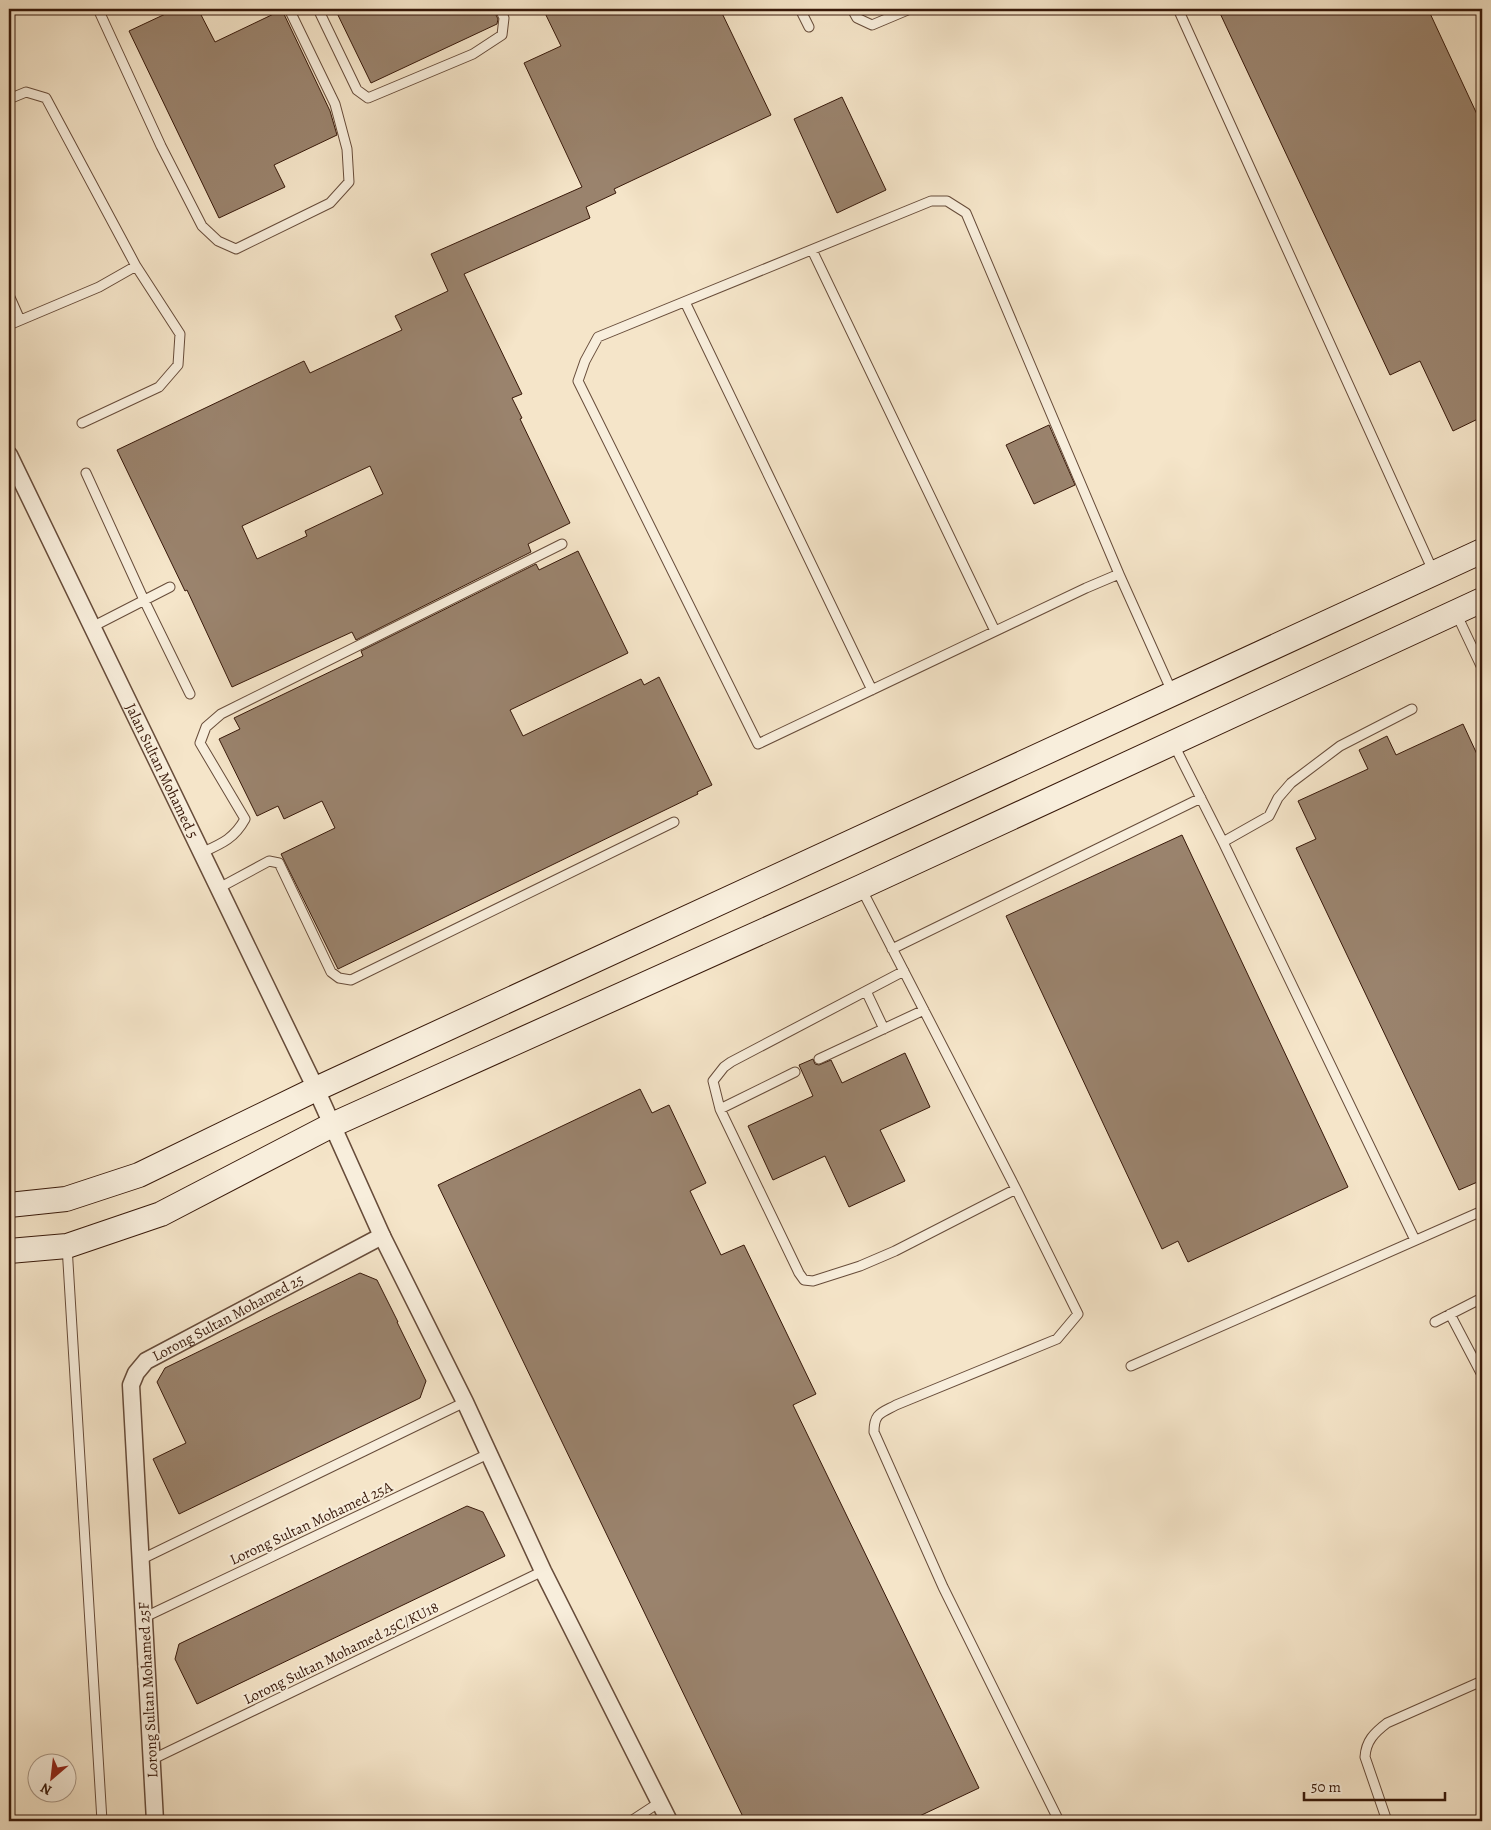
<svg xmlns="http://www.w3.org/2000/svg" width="1491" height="1830" font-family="Alegreya,serif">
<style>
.building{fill:#9a836d;stroke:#38190a;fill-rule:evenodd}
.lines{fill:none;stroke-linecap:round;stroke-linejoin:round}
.lane-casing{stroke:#674c3a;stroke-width:11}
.street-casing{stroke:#674c3a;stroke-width:19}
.secondary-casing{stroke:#38190a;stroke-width:26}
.lane{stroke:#f8eedc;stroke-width:9}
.street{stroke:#f8eedc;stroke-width:16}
.secondary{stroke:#f8eedc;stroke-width:24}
.labels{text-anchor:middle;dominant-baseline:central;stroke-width:4;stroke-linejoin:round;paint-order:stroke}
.street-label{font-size:15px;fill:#38190a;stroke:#f8eedc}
</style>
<rect width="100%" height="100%" fill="#f5e5c9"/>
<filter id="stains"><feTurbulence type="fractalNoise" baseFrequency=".004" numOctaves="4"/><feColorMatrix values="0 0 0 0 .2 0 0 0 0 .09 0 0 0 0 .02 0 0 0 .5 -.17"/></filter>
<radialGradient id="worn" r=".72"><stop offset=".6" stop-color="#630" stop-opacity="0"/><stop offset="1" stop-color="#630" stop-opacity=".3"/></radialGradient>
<path class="building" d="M176 9H198L215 42 282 10 330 111 337 135 274 165 285 187 219 218 129 31Z
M335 9H493L498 19 497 24 371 83Z
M543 9H720L771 115 614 189 616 193 586 207 590 218 464 274 522 394 512 398 522 418 520 419 570 523 528 544 531 552 356 640 352 632 232 687 187 590 185 591 117 450 304 361 310 373 402 330 395 316 448 291 431 254 582 187 524 63 561 46ZM370 466 383 494 305 531 307 536 257 559 242 526Z
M1218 9H1428L1482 125V417L1453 431 1420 361 1390 375Z
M842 97 886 190 837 213 794 119Z
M1049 425 1075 485 1034 504 1006 445Z
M578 551 628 653 510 710 523 736 641 679 644 685 659 677 712 785 697 792 698 794 338 969 281 854 335 828 322 801 284 819 278 806 257 816 219 739 240 729 234 718 363 656 361 651 536 564 539 570Z
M1463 724 1482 765V1180L1459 1190 1296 848 1316 839 1298 801 1368 769 1359 750 1387 736 1396 755Z
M1182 835 1348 1187 1188 1262 1178 1241 1162 1249 1006 916Z
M905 1053 930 1107 880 1130 905 1181 849 1207 825 1156 773 1180 748 1126 813 1096 799 1065 813 1059 815 1064 819 1065 831 1060 842 1083Z
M640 1089 652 1113 669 1105 706 1183 690 1191 721 1255 744 1245 816 1394 793 1405 979 1788 909 1821H745L438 1185Z
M360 1273 377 1280 398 1322H397L426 1381 420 1398 179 1514 153 1459 186 1443 157 1382 165 1368Z
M467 1506 483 1512 505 1556 197 1704 175 1659 179 1644Z"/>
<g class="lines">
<defs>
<path id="lane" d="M98 9 161 146 202 226 218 241 236 249 330 203 349 182 347 149 335 104 289 9
M318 9 357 90 368 98 473 54 502 35 504 18 500 9
M800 9 809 27
M852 9 857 18 872 25 910 9
M1178 9 1434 573
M9 99 26 92 46 98 136 266 99 287 9 325
M812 250 995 631
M9 295 20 320
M685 302 872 690
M82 423 159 387 178 365 180 334 136 266
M86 473 144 600 190 694
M1119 574 966 213 947 201H931L598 337 585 361 578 381 758 744 1086 588 1119 574 1173 694
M1456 613 1482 668
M92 627 170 587
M1173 743 1223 842 1415 1240
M1223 842 1269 816 1278 798 1291 783 1340 746 1412 709
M201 853C221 844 234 839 245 819L200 743 206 727 221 714 562 544
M219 888 269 861 279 863 331 972 339 978 351 980 674 822
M861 888 1016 1189 1078 1314 1057 1339 896 1405C881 1413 874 1413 874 1432L943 1587 1059 1821
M892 949 1201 798
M904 971 731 1062 724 1067 713 1081 720 1109 799 1273 804 1280 813 1281 860 1266 895 1251 1016 1189
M866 991 884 1029
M819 1059 924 1010
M720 1109 795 1072
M67 1246 102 1821
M1450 1314 1482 1375
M1435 1322 1482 1298
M1131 1366 1482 1211
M142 1559 465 1402
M145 1617 488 1454
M151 1760 543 1571
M631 1821 660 1802
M1387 1821 1365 1757C1366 1741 1374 1733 1387 1723L1482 1681"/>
<g id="street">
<path id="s1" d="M9 455 316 1089 382 1236 465 1402 543 1571 669 1821"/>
<path id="s2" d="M155 1821 131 1385 136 1373 146 1361 382 1236"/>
</g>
<path id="secondary" d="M9 1205 66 1199 139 1175 316 1089 1482 551
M9 1251 67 1246 161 1214 332 1125 861 887 1482 600"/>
</defs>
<use href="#lane" class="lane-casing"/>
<use href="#street" class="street-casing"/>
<use href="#secondary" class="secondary-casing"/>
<use href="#lane" class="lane"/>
<use href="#street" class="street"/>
<use href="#secondary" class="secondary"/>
</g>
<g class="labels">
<g class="street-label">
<text stroke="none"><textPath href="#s1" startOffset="351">Jalan Sultan Mohamed 5</textPath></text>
<text stroke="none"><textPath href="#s2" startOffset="558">Lorong Sultan Mohamed 25</textPath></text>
<text transform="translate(311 1523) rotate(-25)">Lorong Sultan Mohamed 25A</text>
<text transform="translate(341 1653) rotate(-26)">Lorong Sultan Mohamed 25C/KU18</text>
<text transform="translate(148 1690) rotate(-93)">Lorong Sultan Mohamed 25F</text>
</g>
</g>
<rect width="1491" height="1830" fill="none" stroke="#f5e5c9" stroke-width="30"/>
<rect x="10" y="10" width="1471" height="1810" fill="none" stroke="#38190a" stroke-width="2.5"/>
<rect x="15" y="15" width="1461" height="1800" fill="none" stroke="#38190a"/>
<g transform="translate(52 1778) rotate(208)"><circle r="24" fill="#f8eedc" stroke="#ab9988"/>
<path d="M0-4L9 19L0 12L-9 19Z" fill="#8f2418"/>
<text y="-8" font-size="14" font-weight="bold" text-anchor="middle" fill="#38190a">N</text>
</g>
<path d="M1304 1792v8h141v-8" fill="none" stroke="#38190a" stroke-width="2.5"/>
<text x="1311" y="1792" font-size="15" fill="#38190a" stroke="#f8eedc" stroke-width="4" paint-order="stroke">50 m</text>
<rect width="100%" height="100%" filter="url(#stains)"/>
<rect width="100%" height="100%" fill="url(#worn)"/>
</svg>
